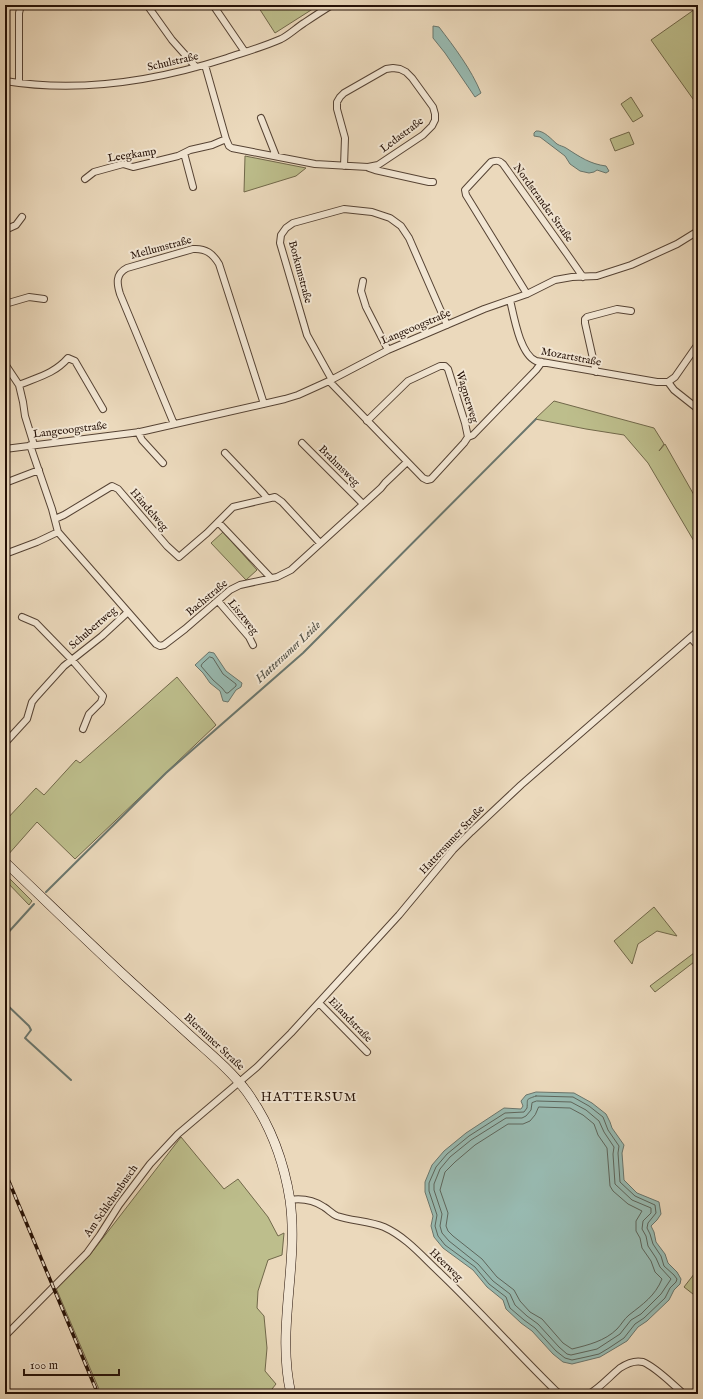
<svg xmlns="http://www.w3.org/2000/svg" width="703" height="1399" font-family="'IM FELL English',serif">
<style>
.green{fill:#bdbe8c;stroke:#71684a}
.water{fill:#98bab1;stroke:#6a766d}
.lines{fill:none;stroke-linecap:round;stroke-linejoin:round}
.shore{stroke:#5e665c;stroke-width:1}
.stream{stroke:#6a766d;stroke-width:2}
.street-casing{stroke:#564334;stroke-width:8}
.secondary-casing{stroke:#251107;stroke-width:10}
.street{stroke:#f2e6d3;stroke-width:6}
.secondary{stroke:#f2e6d3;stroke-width:9}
.rail-casing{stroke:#251107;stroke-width:3.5}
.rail{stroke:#f2e6d3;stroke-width:2;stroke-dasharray:6;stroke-linecap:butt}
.labels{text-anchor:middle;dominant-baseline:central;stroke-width:4;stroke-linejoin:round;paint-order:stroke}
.street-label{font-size:11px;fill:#251107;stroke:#f2e6d3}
.water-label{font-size:12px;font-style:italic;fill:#4d4c42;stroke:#f2e6d3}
.quarter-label{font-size:13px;letter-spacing:1px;fill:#251107;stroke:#f2e6d3}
</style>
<rect width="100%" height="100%" fill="#ebd9bc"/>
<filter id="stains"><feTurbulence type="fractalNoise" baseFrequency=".005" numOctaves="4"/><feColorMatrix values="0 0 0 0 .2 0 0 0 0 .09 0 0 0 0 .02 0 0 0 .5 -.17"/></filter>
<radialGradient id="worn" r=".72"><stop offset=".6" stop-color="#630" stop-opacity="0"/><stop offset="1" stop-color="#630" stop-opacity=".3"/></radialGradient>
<path class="green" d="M257 5H319L275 33Z
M698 7V106L651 40Z
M631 97 643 116 633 122 621 104Z
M629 132 634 144 615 151 610 139Z
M245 156 306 168 296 176 244 192Z
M554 401 654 428 664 444 659 451 665 444 698 502V548L648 463 624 435 586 429 535 419Z
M223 532 257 570 246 580 211 543Z
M177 677 216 725 75 859 37 822 7 856 5 854V833L7 831 5 829V821L36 788 44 795 76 760 80 763Z
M5 874 32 901 29 905 5 880Z
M654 907 677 936 657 931 638 944 632 964 614 941Z
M698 950V959L655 992 650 986Z
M181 1137 224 1189 238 1179 268 1217 278 1236 284 1233 282 1255 268 1260 258 1291 257 1308 264 1316 267 1348 265 1371 276 1384 268 1394H101L56 1288 89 1256Z
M698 1269V1298L684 1287Z"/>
<path class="water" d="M433 26 439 27C455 48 471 69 481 93L475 97 445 53 433 38Z
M536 131C544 130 552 140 557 144 560 146 563 146 566 148 580 157 590 164 606 166L609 171 606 173 597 170 594 172 589 173 580 171 570 164 565 156 540 137 534 136V133Z
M209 652 214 653 226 671 242 683 241 687 236 690 228 702 223 701 220 691 210 683 203 673 195 665Z
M536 1092 574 1093 592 1103 606 1114 610 1122 612 1128 624 1145 622 1153 624 1180 637 1193 659 1202 661 1214 657 1220 651 1226 654 1232 656 1242 665 1254 668 1263 677 1272 681 1279 680 1284 674 1290 669 1300 647 1321 638 1327 627 1341 600 1357 572 1364 563 1362 553 1354 532 1331 521 1323 506 1309 503 1300 487 1287 473 1270 443 1248 434 1237 431 1226 433 1216 425 1192V1182L432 1165 444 1151 466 1133 504 1108 521 1109 523 1106 521 1101 526 1095Z"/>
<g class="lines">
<path class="shore" d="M210 657 213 658 223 674 236 684V686L228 693H226L222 688 213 680 201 666 202 664Z
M536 1096 573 1097 589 1106 603 1117 608 1130 619 1146 618 1153 620 1182 635 1196 655 1205 656 1213 648 1223 647 1228 650 1234 653 1244 661 1256 664 1266 674 1275 677 1279 676 1282 670 1288 665 1298 644 1318 635 1324 624 1338 609 1348 599 1354 586 1357 572 1360 565 1358 556 1351 535 1328 524 1320 510 1308 506 1297 489 1284 475 1267 445 1245 438 1236 435 1226 437 1215 429 1191V1183L436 1167 447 1154 469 1136 505 1113 524 1112 527 1108C528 1098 525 1100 536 1096Z
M537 1101 571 1102 586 1110 599 1121 604 1132 614 1147 613 1154 615 1184 632 1200 651 1208V1213L643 1221 642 1229 646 1236 648 1246 656 1258 660 1267 671 1279 661 1294 641 1314 631 1320 620 1334 597 1349 571 1355 567 1354 559 1347 538 1324 527 1316 515 1305 510 1294 493 1281 478 1264 449 1241 442 1233 440 1226 442 1214 434 1190V1184L440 1169 450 1157 471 1140 506 1118H522L526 1116 531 1110 532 1103Z
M539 1107 570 1108 583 1115 594 1124 598 1135 607 1148 610 1186 613 1191 628 1204 642 1211 636 1221V1231L640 1238 642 1248 651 1261 655 1272 662 1279C655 1296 643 1304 629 1315 624 1319 621 1325 617 1329 605 1341 588 1345 572 1349L563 1343 542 1319 530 1312 520 1301 514 1290 497 1277 482 1259 453 1236 448 1231 446 1226 448 1213 440 1190 445 1172 455 1162 475 1145 508 1124H523L530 1121 535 1115Z"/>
<path class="stream" d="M46 892 166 773 303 653 536 419
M5 936 34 904
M5 1003 29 1026 31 1030 25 1038 71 1080"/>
<defs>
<path id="street" d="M147 5 172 40 196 67
M213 5 245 52
M91 6 92 5
M205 65 226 139 229 146 232 148 315 164 368 167 378 165 423 135 432 126 435 120V114L433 107 412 78 406 72 400 69 393 68 386 69 344 93 340 97 337 102V109L345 138 344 166
M5 81C79 93 156 81 227 58 245 52 263 47 281 39 289 35 296 28 304 23 313 17 322 11 332 5
M19 83V13L21 5
M697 110 698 112
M261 118 276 156
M369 168 375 170 429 182H433
M85 179 94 172 123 164 133 167 178 156 184 153
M193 187 184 153 190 150 212 145 226 139
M5 230 16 225 22 217
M363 281 361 291 366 307 388 350
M527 294 466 195 465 190 491 162C496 160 499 160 503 164L567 254 583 277
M510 300C514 317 520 354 536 361L657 382H668L675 377 698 344
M5 304 29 297 44 299
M5 364 19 385 23 402 25 416 34 445
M596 372 585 323V319L587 317 617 309 631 311
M332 380 307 335 280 243 281 235 286 228 293 223 344 209 372 212 390 218 401 226 409 238 447 325
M329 381 423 478 427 480 431 479 464 443 468 437 473 435 536 370 542 362
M668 382 674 390 698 409
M19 385C38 377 54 374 68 358L75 361 103 409
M367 421 408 381 440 366H445L448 369 465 423 468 437
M174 424 120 294C117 284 115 274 127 268L193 249C206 248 213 254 219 264L264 404
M138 432 142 440 163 463
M302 443 363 504
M30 445 52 509 58 532 156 644 160 646 164 645 185 629 230 590 240 585 277 577 291 570 381 488 385 483 407 462
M5 449 140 432 285 399 298 395 329 381 388 350 484 309 527 294 555 280 572 277 597 276 631 265 677 244 698 231
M225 453 263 493 267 498
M5 483 39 470
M55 519 64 515 112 486 118 489 167 546 179 557 207 533 233 507 275 497 282 502 320 543
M218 522 271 578
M5 554 37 542 58 532
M218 601 249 637 253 645
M22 617 36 623 72 660 103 696 101 702 89 714 83 729
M691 638 698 646
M5 743 27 719 32 702 36 697 64 666 102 636 128 612
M319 1003 367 1052
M290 1200C303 1198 313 1200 324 1207 329 1210 332 1214 337 1216 352 1221 369 1221 384 1227 406 1237 422 1256 438 1271 479 1310 516 1352 556 1391L560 1394
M5 1336 87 1253 100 1235 119 1205 150 1164 178 1134 257 1067 291 1033 399 915 453 850 471 832 521 785 698 631
M589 1394C601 1387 609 1377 620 1368 626 1364 635 1360 643 1362 656 1367 673 1385 684 1394"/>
<path id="secondary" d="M5 862C46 901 86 940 127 978 150 999 172 1019 195 1040 213 1056 232 1072 247 1092 270 1124 284 1162 290 1200 299 1265 276 1329 291 1394"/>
</defs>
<use href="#street" class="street-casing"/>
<use href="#secondary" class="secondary-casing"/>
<use href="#street" class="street"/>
<use href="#secondary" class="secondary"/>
<defs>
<path id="rail" d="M5 1172 98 1394"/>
</defs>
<use href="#rail" class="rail-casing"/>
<use href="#rail" class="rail"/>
</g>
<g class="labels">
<g class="street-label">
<text transform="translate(173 62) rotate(-13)">Schulstraße</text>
<text transform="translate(402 135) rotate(-37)">Ledastraße</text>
<text transform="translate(132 155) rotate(-9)">Leegkamp</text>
<text transform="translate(543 203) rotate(54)">Nordstrander Straße</text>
<text transform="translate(161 248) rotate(-15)">Mellumstraße</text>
<text transform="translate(300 272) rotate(75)">Borkumstraße</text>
<text transform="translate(416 327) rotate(-23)">Langeoogstraße</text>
<text transform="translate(571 357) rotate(11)">Mozartstraße</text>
<text transform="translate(467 397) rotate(73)">Wagnerweg</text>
<text transform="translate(70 430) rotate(-7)">Langeoogstraße</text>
<text transform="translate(339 466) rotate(45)">Brahmsweg</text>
<text transform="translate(149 510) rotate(49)">Händelweg</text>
<text transform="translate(207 598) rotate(-40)">Bachstraße</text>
<text transform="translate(243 617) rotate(51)">Lisztweg</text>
<text transform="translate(93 628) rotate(-41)">Schubertweg</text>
<text transform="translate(452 840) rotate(-47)">Hattersumer Straße</text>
<text transform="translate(350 1020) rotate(46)">Eilandstraße</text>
<text transform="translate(214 1042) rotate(43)">Blersumer Straße</text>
<text transform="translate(111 1201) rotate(-55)">Am Schlehenbusch</text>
<text transform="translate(446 1265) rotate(44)">Heerweg</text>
</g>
<g class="water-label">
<text transform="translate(288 652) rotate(-43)">Hattersumer Leide</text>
</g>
<g class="quarter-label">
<text x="309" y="1097">HATTERSUM</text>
</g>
</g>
<rect width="703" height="1399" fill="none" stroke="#ebd9bc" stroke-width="20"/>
<rect x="6" y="6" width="691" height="1387" fill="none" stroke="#251107" stroke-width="2"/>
<rect x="10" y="10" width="683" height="1379" fill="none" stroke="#251107"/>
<path d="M24 1369v6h95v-6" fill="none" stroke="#251107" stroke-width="2"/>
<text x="30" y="1369" font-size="12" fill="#251107" stroke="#f2e6d3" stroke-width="3" paint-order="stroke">100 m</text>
<rect width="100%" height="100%" filter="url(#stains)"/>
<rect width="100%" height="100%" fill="url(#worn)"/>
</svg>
